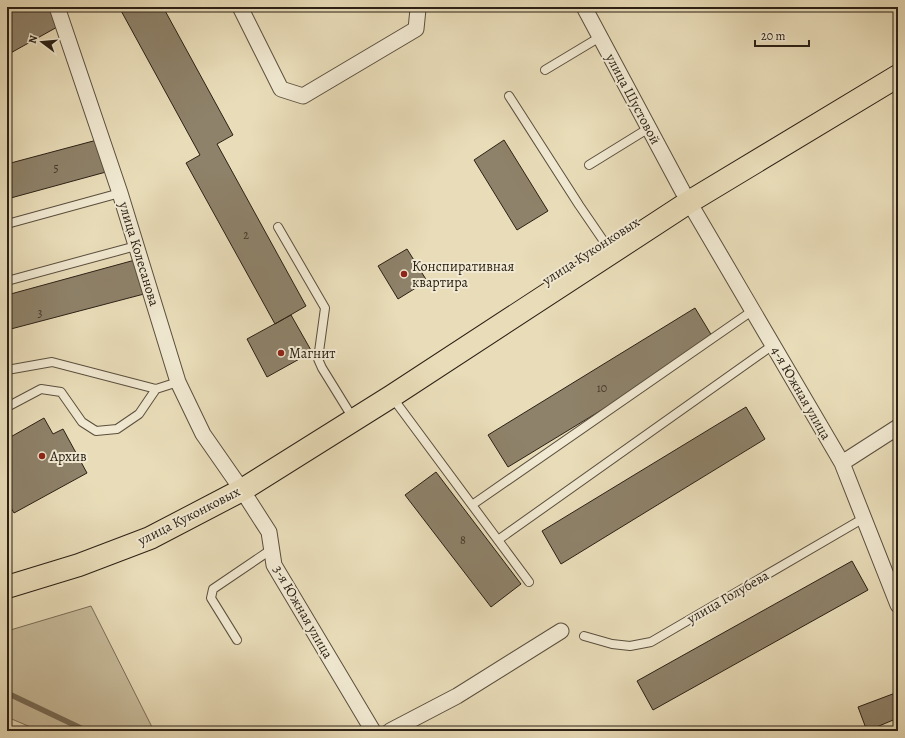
<svg xmlns="http://www.w3.org/2000/svg" width="905" height="738" font-family="Alegreya,serif">
<style>
.green{fill:#c9bd9d;stroke:#7a6e59}
.lines{fill:none;stroke-linecap:round;stroke-linejoin:round}
.stream{stroke:#766b56;stroke-width:5.5}
.building{fill:#8e826a;stroke:#2b2015}
.lane-casing{stroke:#5a4f3e;stroke-width:10}
.street-casing{stroke:#5a4f3e;stroke-width:17}
.primary-casing{stroke:#2b2015;stroke-width:24}
.lane{stroke:#f1e9d2;stroke-width:8}
.street{stroke:#f1e9d2;stroke-width:15}
.primary{stroke:#e9ddb9;stroke-width:22}
.poi-dot{fill:#8f2418;stroke:#f1e9d2;stroke-width:1.5}
.labels{text-anchor:middle;dominant-baseline:central;stroke-width:4;stroke-linejoin:round;paint-order:stroke}
.number-label{font-size:12px;fill:#44382a}
.street-label{font-size:14px;fill:#2b2015;stroke:#f1e9d2}
.poi-label{font-size:14px;fill:#2b2015;stroke:#f1e9d2;text-anchor:start}
</style>
<rect width="100%" height="100%" fill="#e9ddb9"/>
<filter id="stains"><feTurbulence type="fractalNoise" baseFrequency=".005" numOctaves="4"/><feColorMatrix values="0 0 0 0 .2 0 0 0 0 .09 0 0 0 0 .02 0 0 0 .5 -.17"/></filter>
<radialGradient id="worn" r=".72"><stop offset=".6" stop-color="#630" stop-opacity="0"/><stop offset="1" stop-color="#630" stop-opacity=".3"/></radialGradient>
<path class="green" d="M91 606 154 731H40L7 717V631Z"/>
<g class="lines">
<path class="stream" d="M7 693 87 731"/>
</g>
<path class="building" d="M19 7H48L59 26 7 55V14Z
M119 7H163L233 135 217 144 306 306 275 324 186 163 200 155Z
M97 140 106 172 7 199V164Z
M504 140 548 211 517 230 474 160Z
M407 249 427 281 398 299 378 266Z
M135 260 144 294 7 330V295Z
M695 308 715 341 508 467 488 435Z
M291 315 312 352 267 377 247 339Z
M746 407 765 439 561 564 542 531Z
M44 418 53 434 63 429 87 473 14 513 7 501V439Z
M436 472 521 584 491 607 405 495Z
M852 561 868 590 653 710 637 681Z
M898 692V718L867 731 858 707Z"/>
<g class="lines">
<defs>
<path id="lane" d="M545 70 600 37
M509 96 579 205 605 243
M589 165 649 128
M7 224 120 193
M278 227 325 308 318 359 322 368 351 415
M7 281 136 246
M7 370 52 362 156 389 178 382
M392 397 529 582
M7 407 41 389 61 392 82 422 96 431 117 429 139 414 156 389
M472 505 752 311
M498 540 773 345
M584 636 612 644 630 646 651 642 864 518
M237 640 211 598 213 589 272 549"/>
<path id="street" d="M57 7 120 193 178 382 203 434 242 490 269 532 274 565 373 731
M240 7 281 89 303 96 416 29 418 9 417 7
M584 7 683 192
M689 202 842 463 898 605
M842 463 898 427
M390 731 457 696 561 631"/>
<path id="primary" d="M7 587 79 565 150 538 242 490 392 396 689 202 898 76"/>
</defs>
<use href="#lane" class="lane-casing"/>
<use href="#street" class="street-casing"/>
<use href="#primary" class="primary-casing"/>
<use href="#lane" class="lane"/>
<use href="#street" class="street"/>
<use href="#primary" class="primary"/>
</g>
<g class="poi-dot">
<circle cx="404" cy="274" r="4"/>
<circle cx="281" cy="353" r="4"/>
<circle cx="42" cy="456" r="4"/>
</g>
<g class="labels">
<g class="number-label">
<text x="56" y="168">5</text>
<text x="246" y="235">2</text>
<text x="40" y="313">3</text>
<text x="602" y="388">10</text>
<text x="463" y="540">8</text>
</g>
<g class="street-label">
<text transform="translate(633 99) rotate(62)">улица Шустовой</text>
<text transform="translate(591 251) rotate(-33)">улица Куконковых</text>
<text transform="translate(139 254) rotate(73)">улица Колесанова</text>
<text transform="translate(801 393) rotate(60)">4-я Южная улица</text>
<text transform="translate(189 516) rotate(-27)">улица Куконковых</text>
<text transform="translate(728 597) rotate(-30)">улица Голубева</text>
<text transform="translate(303 612) rotate(60)">3-я Южная улица</text>
</g>
<g class="poi-label">
<text x="412" y="266">Конспиративная<tspan x="412" dy="16">квартира</tspan></text>
<text x="289" y="353">Магнит</text>
<text x="50" y="456">Архив</text>
</g>
</g>
<rect width="905" height="738" fill="none" stroke="#e9ddb9" stroke-width="24"/>
<rect x="8" y="8" width="889" height="722" fill="none" stroke="#2b2015" stroke-width="2"/>
<rect x="12" y="12" width="881" height="714" fill="none" stroke="#2b2015"/>
<g transform="translate(42 42) rotate(286)" stroke="#f1e9d2" stroke-width="3" paint-order="stroke">
<path d="M0-3L7 15L0 10L-7 15Z" fill="#2b2015"/>
<text y="-6" font-size="11" font-weight="bold" text-anchor="middle" fill="#2b2015">N</text>
</g>
<path d="M755 40v6h54v-6" fill="none" stroke="#2b2015" stroke-width="2"/>
<text x="761" y="40" font-size="12" fill="#2b2015" stroke="#f1e9d2" stroke-width="3" paint-order="stroke">20 m</text>
<rect width="100%" height="100%" filter="url(#stains)"/>
<rect width="100%" height="100%" fill="url(#worn)"/>
</svg>
